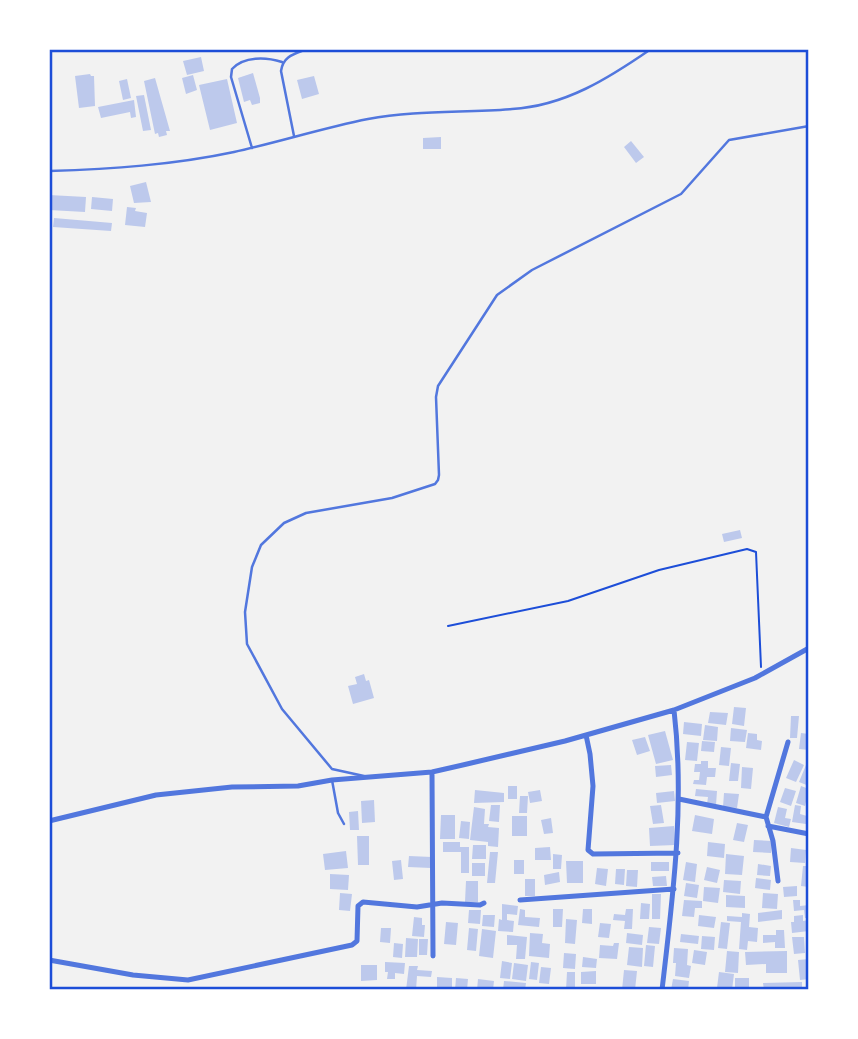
<svg xmlns="http://www.w3.org/2000/svg" width="858" height="1039" font-family="Arial,sans-serif">
<style>
.building{fill:#bdc9ec}
.lines{fill:none;stroke-linecap:round;stroke-linejoin:round}
.path{stroke:#1d4ed8;stroke-width:2}
.service{stroke:#5277de;stroke-width:2.5}
.minor{stroke:#5277de;stroke-width:5}
.neatline{fill:none;stroke:#1d4ed8;stroke-width:2.5}
</style>
<rect width="100%" height="100%" fill="#f2f2f2"/>
<path class="building" d="M201 57 204 71 187 75 183 61Z
M253 73 260 98V103L252 105 250 100 244 102 238 78Z
M90 74 91 76H94L95 106 79 108 75 76Z
M193 75 197 90 186 94 182 78Z
M314 76 319 94 302 99 297 80Z
M155 78 170 131H166L167 135 159 137 158 133 155 134 144 81Z
M127 79 131 98 123 100 119 81Z
M227 79 237 123 210 130 199 85Z
M144 95 151 130 143 131 136 96Z
M134 100 136 117 131 118 130 112 101 118 98 107Z
M441 137V149H423V138Z
M631 141 644 157 636 163 624 147Z
M146 182 151 202 134 203 130 186Z
M49 195 86 197 85 212 49 210Z
M92 197 113 199 112 211 91 209Z
M127 207 136 208 135 211 147 213 145 227 125 225Z
M54 218 112 223 111 231 53 227Z
M740 530 742 538 724 542 722 534Z
M364 674 366 681 369 680 374 698 353 704 348 686 357 684 355 677Z
M734 707 746 708 744 726 732 724Z
M710 712 728 713 726 725 708 723Z
M791 716H799L797 738H790Z
M684 722 702 724 701 736 683 734Z
M705 725 718 727 717 741 703 740Z
M731 728 747 730 745 742 730 741Z
M665 731 673 760 656 764 648 735Z
M748 733 757 734V740L762 741 761 750 746 748Z
M801 733 809 734V750L799 749Z
M645 737 650 751 637 755 632 740Z
M702 741 715 742 714 752 701 751Z
M687 742 699 743 697 761 685 760Z
M721 747 731 748 729 766 719 765Z
M794 760 804 765 796 782 786 778Z
M701 761H708V768H716L715 777H707L706 785 693 784 694 780H699L700 772H694L695 764H701Z
M731 763 740 764 738 781H729Z
M671 765 672 775 656 777 655 766Z
M806 765 809 766V786L799 782Z
M742 767 753 768 751 789 741 788Z
M508 786H517V799H508Z
M801 786 809 789 805 806 796 803Z
M785 788 796 791 791 806 780 802Z
M696 789 717 791 716 805 707 804 708 797 695 796Z
M475 790 504 793V802L474 803Z
M540 790 542 801 530 803 528 792Z
M674 791 675 801 657 803 656 793Z
M724 793 739 794 737 808 723 807Z
M520 796H528L527 813H519Z
M374 800 375 822 362 823 361 801Z
M491 805H500L499 822 489 821Z
M661 805 664 823 653 824 650 806Z
M795 805 801 806 800 814 807 816 806 824 792 822Z
M474 807 485 809 484 824H489L488 827 499 828 498 847 488 846V842L470 840Z
M778 807 787 809 785 818 791 819 789 827 774 823Z
M358 811 359 830H350L349 812Z
M441 815H455V839H440Z
M695 815 714 819 712 834 692 831Z
M512 816H527V836H512Z
M551 818 553 833 544 834 541 820Z
M461 821 470 822 469 839 459 838Z
M737 823 748 825 744 842 733 840Z
M674 826 675 845 650 846 649 828Z
M357 836H369V865H358Z
M754 840 772 841 771 853 753 852Z
M443 842H460V847H469V873H461V852H443Z
M708 842 725 844 724 858 707 856Z
M473 845H486V859H472Z
M550 847 551 860H535V848Z
M791 848 806 850 805 863 790 862Z
M346 851 348 868 325 870 323 854Z
M490 852H498L495 883H487Z
M553 854 562 855 561 869H553Z
M726 854 744 856 742 875 725 874Z
M409 856 432 857 431 868 408 867Z
M401 860 403 879 394 880 392 861Z
M514 860H524V874H514Z
M566 861H583V883H567Z
M651 862H669V871H651Z
M686 862 697 864 695 882 683 880Z
M472 863H485V876H472Z
M758 864 771 866 770 876 757 875Z
M803 866H809V887L801 886Z
M707 867 720 870 717 883 704 880Z
M597 868 608 869 606 886 595 884Z
M616 869H625L624 885 615 884Z
M627 870H638L637 887 626 886Z
M559 872 560 882 545 885 544 875Z
M330 874 349 875 348 890 330 889Z
M666 876 667 886H653L652 877Z
M756 878 771 880 770 890 755 888Z
M525 879H535V896H525Z
M724 880 741 881 740 894 723 892Z
M466 881H478V902H465Z
M686 883 699 885 697 898 684 896Z
M797 886V896L784 897 783 887Z
M704 887 720 888 718 903 703 901Z
M340 893 352 894 350 911 339 910Z
M763 893 778 894 777 909 762 908Z
M652 894H661L660 919H652Z
M726 895 745 896V908L726 907Z
M684 900 702 901V908H695L694 917 682 916Z
M793 900H800V906L809 905V918H805L804 910 794 911Z
M641 903 650 904 649 919H640Z
M502 904 518 906 517 915 507 914V920L514 921 513 932 498 931 499 919 502 920Z
M520 909 525 910V917L540 918 539 927 518 925Z
M553 909H563L562 927H553Z
M583 909H592V924L582 923Z
M626 909H633L632 929H624L625 921 613 920 614 914 625 915Z
M469 910H481L480 924 468 923Z
M782 910V919L758 922V913Z
M742 913 750 914 749 927 758 928 757 942 748 941 747 950 739 949 741 922 727 921V916L742 917Z
M483 915H495L494 927 482 926Z
M699 915 716 917 714 928 698 926Z
M803 915V921L809 920V931L792 933 791 922H794V916Z
M414 917 422 918V925H425L424 937 412 936Z
M566 919 577 920 575 944 565 943Z
M446 922 458 923 456 945 444 944Z
M721 922 730 923 727 949 718 948Z
M600 923 611 924 609 938 598 937Z
M649 927 661 928 659 944 647 943Z
M381 928H391L390 943 380 942Z
M469 928 478 929 476 951 467 950Z
M482 929 496 931 493 958 479 956Z
M776 930H784L785 948H775V942L763 943V935H776Z
M530 933 543 934 542 943 550 944 549 958 529 956Z
M627 933 643 935 642 945 626 943Z
M681 934 699 936 698 944 680 942Z
M507 935 527 937 525 959H516L517 945H507Z
M702 936 715 937 714 950 701 949Z
M792 937H804L805 953 794 954Z
M406 938 418 939 417 957H405Z
M419 939H428L427 955H419Z
M394 943 403 944 402 958 393 957Z
M614 943H619L617 959 599 958 600 945 613 946Z
M646 945 655 946 653 967 644 966Z
M629 947 643 948 642 967 627 965Z
M674 948 688 949 687 965 691 966 689 978 675 976 676 963H673Z
M694 950 707 952 705 965 692 963Z
M727 951 739 952 738 973 725 972Z
M787 951V973H766V964L746 965 745 952Z
M564 953 576 954 575 969 563 968Z
M583 957 597 959 596 968 582 967Z
M809 959V979L800 980 798 960Z
M502 961 512 963 510 979 500 978Z
M385 962 405 963 404 974 395 973V979H387L388 972H385Z
M531 962 539 963 537 980 529 979Z
M514 963 528 965 526 981 512 979Z
M361 965H377V980L361 981Z
M409 966H418L417 970 432 971 431 977 417 976 416 990H406Z
M541 967 551 968 549 984 539 983Z
M624 970 637 971 635 990H622Z
M596 971V984H581V972Z
M567 972H575V990H566Z
M719 972 734 974 732 990 717 988Z
M437 977 452 978V990H437Z
M456 978 468 979 467 990H455Z
M735 978H749V990H735Z
M478 979 494 981 493 990H477Z
M673 979 689 981 688 990H671Z
M504 981 526 983 525 990H503Z
M802 982V990H764L763 983Z"/>
<g class="lines">
<path class="path" d="M448 626 568 601 659 570 747 549 756 552 761 667"/>
<path class="service" d="M294 136 281 71C283 56 294 54 307 49
M252 148 231 77 232 69C244 56 266 57 282 62
M49 171C111 169 173 165 234 152 279 142 323 128 368 119 415 110 465 113 512 109 565 106 609 78 651 49
M364 776 332 769 282 709 247 644 245 612 252 567 261 545 284 523 306 513 392 498 435 484 438 480 439 475 436 397 438 386 497 295 532 270 681 194 729 140 809 126
M332 780 338 813 344 824"/>
<path class="minor" d="M586 735 590 754 593 786 588 850 593 854 678 853
M432 772 433 956
M679 799 766 817
M49 821 156 795 232 787 298 786 332 780 432 772 467 764 565 741 674 710 755 678 809 648
M768 826 809 834
M778 881 773 841 766 817 788 742
M520 900 674 889
M49 960 133 975 188 980 352 945 357 941 358 906 363 902 417 907 442 903 480 905 484 903
M662 990C673 896 685 804 674 710"/>
</g>
<rect width="858" height="1039" fill="none" stroke="#ffffff" stroke-width="102"/>
<rect x="51" y="51" width="756" height="937" class="neatline"/>
</svg>
